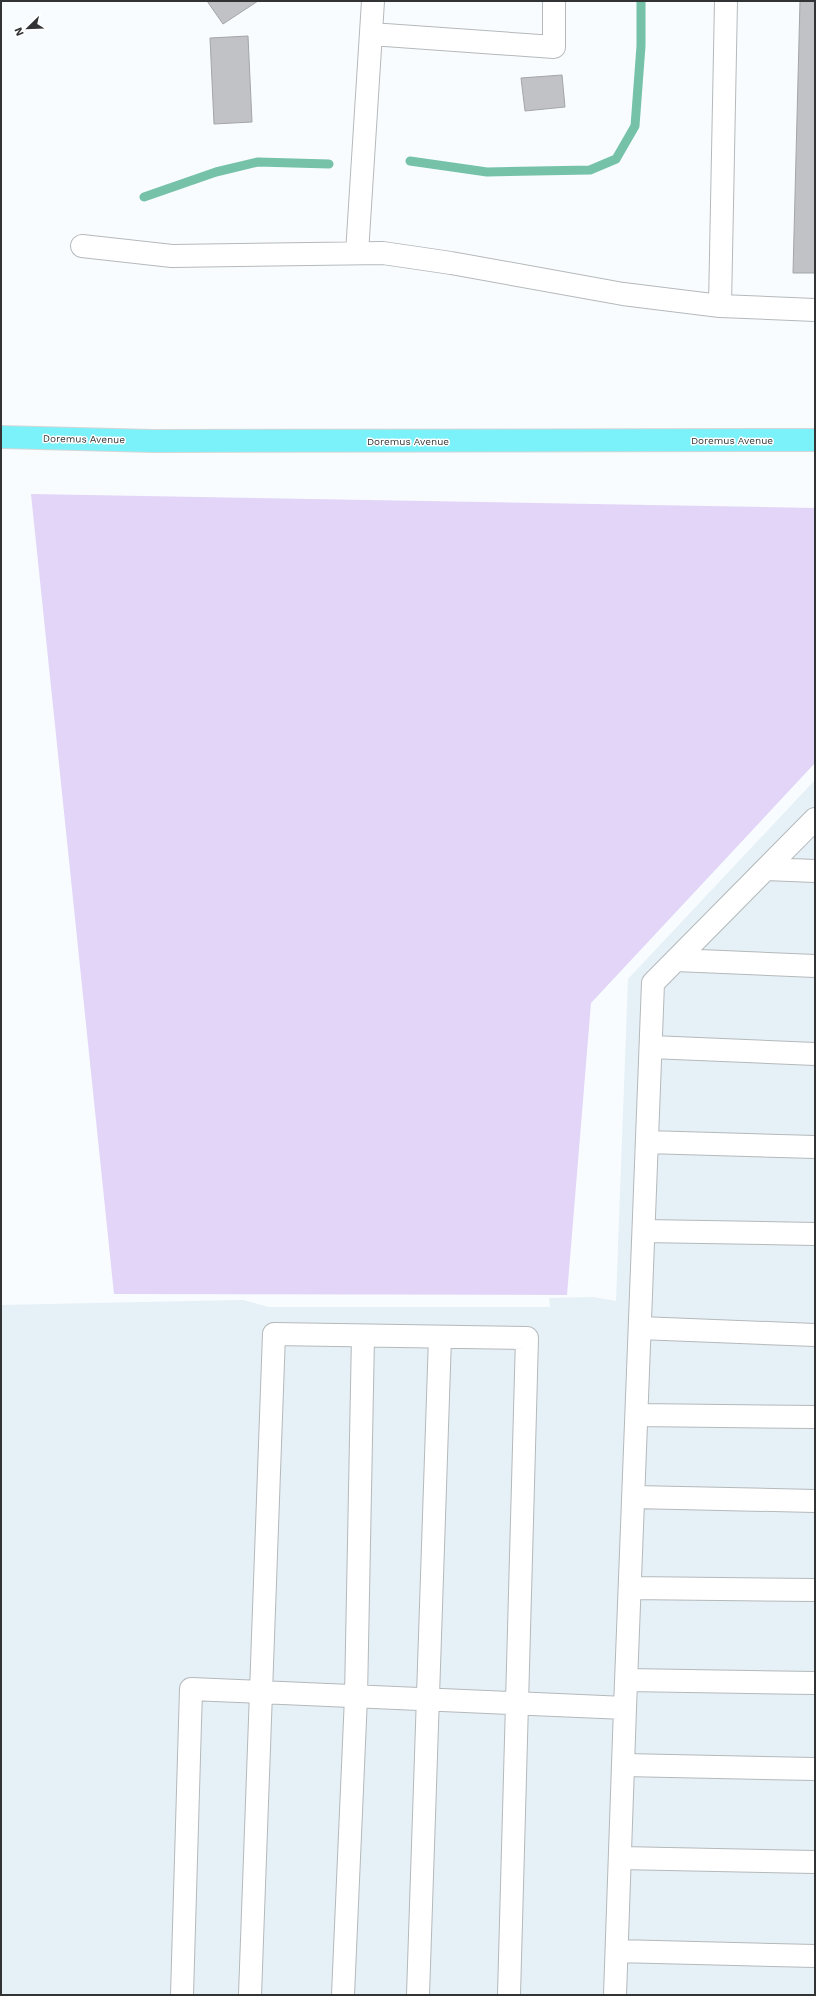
<svg xmlns="http://www.w3.org/2000/svg" width="816" height="1996" font-family="'Work Sans',sans-serif">
<style>
.built{fill:#e5f0f7}
.green{fill:#e2d5f8}
.lines{fill:none;stroke-linecap:round;stroke-linejoin:round}
.stream{stroke:#75c2a9;stroke-width:9}
.building{fill:#c0c2c5;stroke:#a4a5a9}
.minor-casing{stroke:#b5b9bb;stroke-width:24}
.major-casing{stroke:#d6d6d6;stroke-width:24}
.minor{stroke:#fff;stroke-width:22}
.major{stroke:#7bf1fa;stroke-width:22}
.labels{text-anchor:middle;dominant-baseline:central;stroke-width:3;stroke-linejoin:round;paint-order:stroke}
.street-label{font-size:10px;fill:#313334;stroke:#fff}
</style>
<rect width="100%" height="100%" fill="#f8fcfe"/>
<path class="built" d="M815 780V1995H1V1305L243 1300 269 1307H550L549 1298 593 1297 616 1301 628 979Z"/>
<path class="green" d="M31 494 815 508V763L591 1003 567 1295 114 1294Z"/>
<g class="lines">
<path class="stream" d="M410 161 487 172 590 170 616 159 635 126 641 46V1
M144 197 216 172 258 162 329 164"/>
</g>
<path class="building" d="M207 1H258L223 24Z
M800 1H815V273H793Z
M248 36 252 122 214 124 210 38Z
M562 75 565 107 525 111 521 78Z"/>
<g class="lines">
<defs>
<path id="minor" d="M726 1 720 306 815 310
M371 34 554 47V1
M82 246 172 256 383 253 451 263 623 294 720 306
M357 253 373 1
M766 869 815 871
M676 960 815 966
M651 1047 815 1054
M647 1142 815 1147
M644 1231 815 1234
M640 1328 815 1335
M637 1415 815 1417
M634 1497 815 1501
M630 1588 815 1590
M627 1680 815 1683
M625 1708 653 983 815 819
M624 1765 815 1769
M620 1858 815 1862
M617 1951 815 1956
M182 1995 191 1689 625 1708 615 1995
M250 1995 274 1334 527 1338 509 1995
M343 1995 356 1697 363 1336
M418 1995 440 1337"/>
<path id="major" d="M1 437 153 441 815 440"/>
</defs>
<use href="#minor" class="minor-casing"/>
<use href="#major" class="major-casing"/>
<use href="#minor" class="minor"/>
<use href="#major" class="major"/>
</g>
<g class="labels">
<g class="street-label">
<text transform="translate(84 439) rotate(1)">Doremus Avenue</text>
<text x="732" y="440">Doremus Avenue</text>
<text x="408" y="441">Doremus Avenue</text>
</g>
</g>
<rect width="816" height="1996" fill="none" stroke="#313334" stroke-width="4"/>
<g transform="translate(28 28) rotate(247)" stroke="#ffffff" stroke-width="3" paint-order="stroke">
<path d="M0-3L7 15L0 10L-7 15Z" fill="#313334"/>
<text y="-6" font-size="11" font-weight="bold" text-anchor="middle" fill="#313334">N</text>
</g>
</svg>
